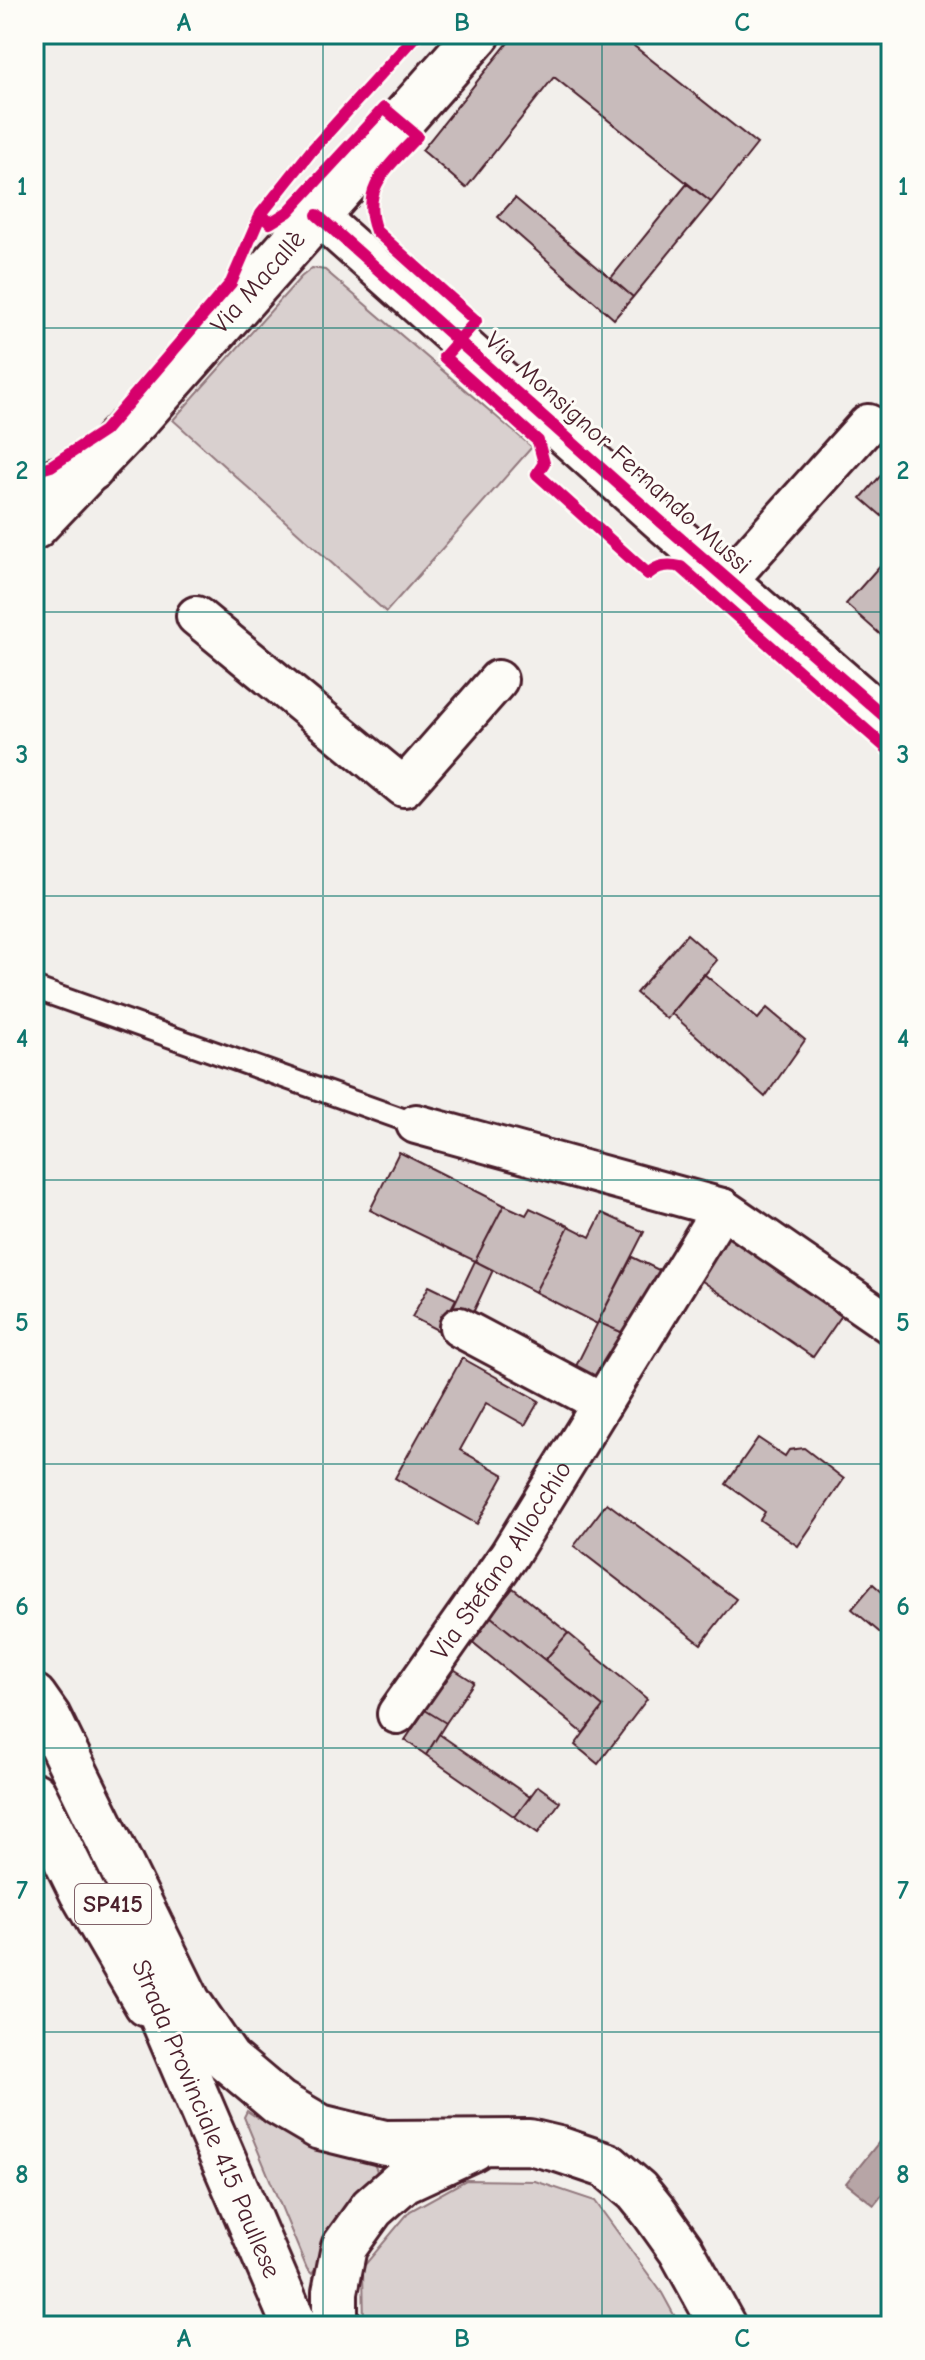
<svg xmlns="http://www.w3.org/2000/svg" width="925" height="2360" font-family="'Comic Neue',sans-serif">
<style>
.green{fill:#d9d0cf;stroke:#92787d;stroke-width:2}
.water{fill:#b7a5a6;stroke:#8b6f75;stroke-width:2}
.building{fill:#c8bbbb;stroke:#4a1f2b;stroke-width:2}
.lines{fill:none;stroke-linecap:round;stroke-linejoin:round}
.lane-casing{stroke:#4a1f2b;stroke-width:26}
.street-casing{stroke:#4a1f2b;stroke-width:44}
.secondary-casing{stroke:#4a1f2b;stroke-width:50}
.highway-casing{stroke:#4a1f2b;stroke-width:50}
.lane{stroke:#fdfcf7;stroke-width:20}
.street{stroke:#fdfcf7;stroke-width:38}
.secondary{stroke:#fdfcf7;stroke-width:44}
.highway{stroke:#fdfcf7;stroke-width:44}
.cycleway-casing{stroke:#fdfcf7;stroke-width:17}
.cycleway{stroke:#d6006c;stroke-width:12}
.grid{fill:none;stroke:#0f766e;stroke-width:2;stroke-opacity:0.55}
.labels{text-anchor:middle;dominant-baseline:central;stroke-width:6;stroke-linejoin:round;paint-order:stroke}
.shield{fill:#fdfcf7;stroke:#806168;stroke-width:2}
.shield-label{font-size:24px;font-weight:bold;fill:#4a1f2b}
.street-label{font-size:26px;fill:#4a1f2b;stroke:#fdfcf7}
.neatline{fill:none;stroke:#0f766e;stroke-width:3}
.grid-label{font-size:26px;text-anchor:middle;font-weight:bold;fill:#0f766e}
</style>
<rect width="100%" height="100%" fill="#f2efeb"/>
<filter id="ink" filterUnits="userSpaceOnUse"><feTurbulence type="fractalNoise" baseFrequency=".0125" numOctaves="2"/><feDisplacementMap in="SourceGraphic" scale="16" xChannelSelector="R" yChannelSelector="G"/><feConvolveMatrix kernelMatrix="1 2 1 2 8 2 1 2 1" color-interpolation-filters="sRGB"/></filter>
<g filter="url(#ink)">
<path class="green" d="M312 268 325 270 532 447 386 612 173 420 301 277Z
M247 2111C281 2134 319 2149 358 2158 368 2160 374 2161 377 2171 363 2190 346 2207 334 2227 325 2242 323 2260 312 2274L307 2269 244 2117Z
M466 2180 535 2181 595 2201 662 2293 680 2326H364L363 2267 410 2211Z"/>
<path class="water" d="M891 2127V2184L874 2205 846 2183Z"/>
<path class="building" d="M515 34H619L757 144 711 202 554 77 466 188 422 150Z
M687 184 711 202 633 297 611 278Z
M515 198 633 297 614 319 498 217Z
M891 464V524L861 498Z
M891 553V644L846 604Z
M687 934 717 960 667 1019 636 993Z
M704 974 758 1019 767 1008 805 1040 765 1097 671 1013Z
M399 1152 504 1205 475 1261 370 1210Z
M504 1205 526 1215 530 1208 569 1226 535 1292 475 1261Z
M602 1213 644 1232 597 1324 535 1292 569 1226 590 1237Z
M725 1235 842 1315 813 1357 695 1276Z
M632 1257 665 1273 630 1336 598 1322Z
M475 1261 493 1270 471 1317 453 1307Z
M429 1286 456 1299 439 1331 412 1317Z
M598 1322 630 1336 596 1390 571 1376Z
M462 1358 539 1401 525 1425 486 1403 460 1450 504 1475 477 1524 395 1478Z
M758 1438 785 1456 789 1450 804 1448 844 1479 798 1546 760 1520 765 1512 726 1484Z
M607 1503 736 1599 701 1644 574 1546Z
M873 1584 891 1600V1642L852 1609Z
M513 1588 568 1633 545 1660 490 1616Z
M490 1616 603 1707 583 1733 470 1640Z
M568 1633 647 1699 598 1764 575 1745 603 1707 545 1660Z
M452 1668 474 1682 446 1723 425 1710Z
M425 1710 446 1723 426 1755 405 1740Z
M439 1734 530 1797 515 1817 426 1755Z
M538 1786 560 1802 538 1833 515 1817Z"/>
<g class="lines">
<defs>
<path id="lane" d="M34 988 416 1124"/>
<g id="street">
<path d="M317 215 659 520 891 722"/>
<path d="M728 580 868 424"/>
<path d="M196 616 404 787 498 680"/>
<path d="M416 1124 722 1208 891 1325"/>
<path d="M459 1327 602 1403"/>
<path id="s1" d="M397 1714 509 1555 722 1208"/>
</g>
<g id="secondary">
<path id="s2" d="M34 527 138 418 478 34"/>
</g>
<path id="highway" d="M34 488 92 468
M34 1697 48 1717 188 2002 228 2060 279 2103 320 2127 385 2143 529 2142 558 2149 608 2166 637 2191 654 2212 681 2250 723 2326
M34 1795 82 1892 147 2004
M143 1972 295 2326
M335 2326V2292L344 2247 372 2208 404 2180 473 2148"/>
</defs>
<use href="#lane" class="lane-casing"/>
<use href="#street" class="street-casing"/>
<use href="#secondary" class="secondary-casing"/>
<use href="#highway" class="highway-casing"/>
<use href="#lane" class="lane"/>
<use href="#street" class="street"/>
<use href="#secondary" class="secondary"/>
<use href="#highway" class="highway"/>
<defs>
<path id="cycleway" d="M261 214 270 223 288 212 384 108 417 136C390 166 359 187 376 231L476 321 444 357 538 441 544 463 537 474 648 574C658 565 668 564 681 567L891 752
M317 215 659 520 891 722
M34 471 51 466 104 431 231 283 261 214 312 150 417 34"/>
</defs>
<use href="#cycleway" class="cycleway-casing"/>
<use href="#cycleway" class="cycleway"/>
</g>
</g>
<path class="grid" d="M323 34V2326M602 34V2326M34 328H891M34 612H891M34 896H891M34 1180H891M34 1464H891M34 1748H891M34 2032H891"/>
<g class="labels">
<rect class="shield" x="75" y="1884" width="76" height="40" rx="6"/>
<g class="shield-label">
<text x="113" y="1904">SP415</text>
</g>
<g class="street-label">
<text stroke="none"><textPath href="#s2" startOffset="332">Via Macallè</textPath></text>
<text transform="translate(618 453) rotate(42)">Via Monsignor Fernando Mussi</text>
<text stroke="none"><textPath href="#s1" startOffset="186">Via Stefano Allocchio</textPath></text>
<text transform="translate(206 2119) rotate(67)">Strada Provinciale 415 Paullese</text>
</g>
</g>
<rect width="925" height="2360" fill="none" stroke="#fdfcf7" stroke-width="88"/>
<rect x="44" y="44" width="837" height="2272" class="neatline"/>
<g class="grid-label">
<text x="184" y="31">A</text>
<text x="462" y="31">B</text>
<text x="742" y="31">C</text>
<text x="22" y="195">1</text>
<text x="903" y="195">1</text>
<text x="22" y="479">2</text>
<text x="903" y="479">2</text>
<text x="22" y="763">3</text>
<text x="903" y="763">3</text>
<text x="22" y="1047">4</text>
<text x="903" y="1047">4</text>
<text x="22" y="1331">5</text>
<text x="903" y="1331">5</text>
<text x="22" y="1615">6</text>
<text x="903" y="1615">6</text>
<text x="22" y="1899">7</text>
<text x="903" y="1899">7</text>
<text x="22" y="2183">8</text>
<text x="903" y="2183">8</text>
<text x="184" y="2347">A</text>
<text x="462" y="2347">B</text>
<text x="742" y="2347">C</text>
</g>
</svg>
